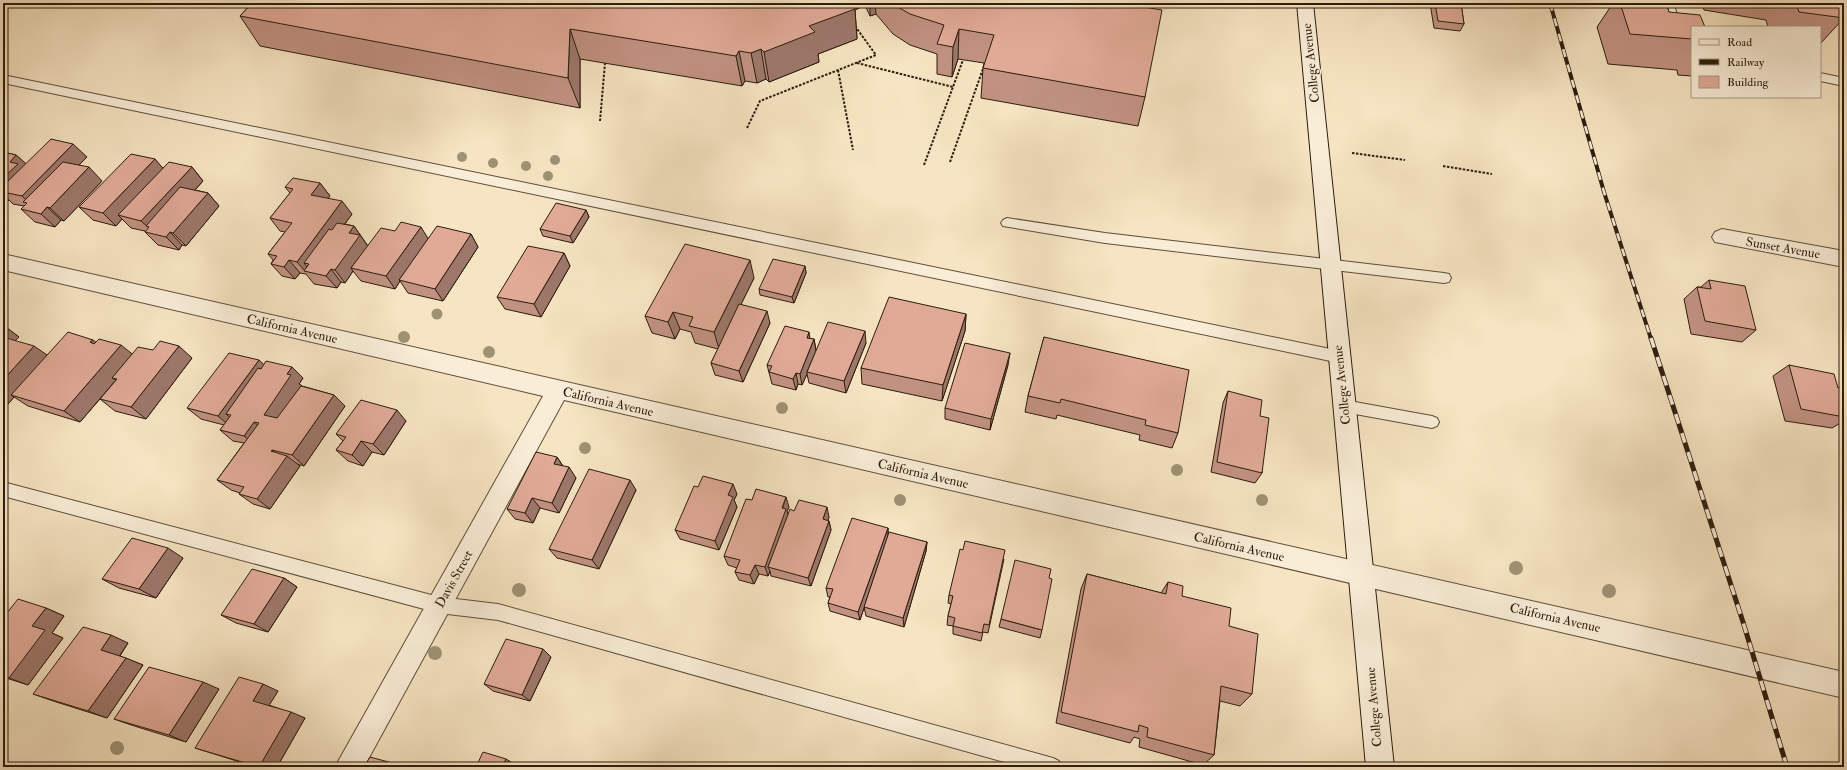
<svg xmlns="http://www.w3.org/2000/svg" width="1847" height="770" font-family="'IM FELL Double Pica',serif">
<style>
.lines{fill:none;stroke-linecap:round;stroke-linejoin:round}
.lane-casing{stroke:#5f4e3a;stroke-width:2}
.street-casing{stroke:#5f4e3a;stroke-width:2}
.secondary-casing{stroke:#2d1c0d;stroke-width:2}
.path{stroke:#2d1c0d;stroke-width:2;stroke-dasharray:2.5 1.5;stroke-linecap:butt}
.lane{fill:#f9edd7;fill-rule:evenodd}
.street{fill:#f9edd7;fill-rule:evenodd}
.secondary{fill:#f9edd7;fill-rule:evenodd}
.rail-far1-casing{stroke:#2d1c0d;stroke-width:4}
.rail-casing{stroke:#2d1c0d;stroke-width:5}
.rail-far1{stroke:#f9edd7;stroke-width:2.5;stroke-dasharray:8;stroke-linecap:butt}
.rail{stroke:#f9edd7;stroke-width:3.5;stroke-dasharray:10;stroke-linecap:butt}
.tree{fill:#9f9274}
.wall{fill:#c19282;stroke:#2d1c0d}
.shaded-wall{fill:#9d776a;stroke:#2d1c0d}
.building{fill:#e0aa97;stroke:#2d1c0d}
.labels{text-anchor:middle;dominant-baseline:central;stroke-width:3;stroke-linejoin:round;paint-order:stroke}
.street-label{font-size:13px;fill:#2d1c0d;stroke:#f9edd7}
</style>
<rect width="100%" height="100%" fill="#f6e4c2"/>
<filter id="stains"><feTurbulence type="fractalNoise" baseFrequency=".005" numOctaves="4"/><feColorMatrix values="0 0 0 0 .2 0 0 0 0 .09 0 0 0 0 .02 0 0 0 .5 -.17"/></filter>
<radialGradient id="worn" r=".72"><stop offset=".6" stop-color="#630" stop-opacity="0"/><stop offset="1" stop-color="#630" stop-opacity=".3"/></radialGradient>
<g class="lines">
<defs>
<path id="lane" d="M1663 3H1673L1683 30 1692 34V43L1674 35Z
M1820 73 1844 78V86L1820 81Z
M3 75 1340 351 1345 353 1347 357 1345 361 1340 363 3 83Z
M1007 218 1105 233 1444 273 1449 274 1451 278 1449 282 1444 283 1105 243 1003 226 1001 223 1003 220Z
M1344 400 1432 416 1437 418 1439 422 1437 426 1432 428 1344 412 1339 410 1337 406 1339 402Z
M3 482 439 597 498 604 1053 758 1059 761 1062 767H1022L498 620 439 613 3 496Z"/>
<path id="street" d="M1722 229 1844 251V267L1715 242 1712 237 1715 232Z
M3 254 1844 672V698L564 400 364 767H335L543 396 3 270Z"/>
<path id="secondary" d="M1297 3H1313L1394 767H1366Z"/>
</defs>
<use href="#lane" class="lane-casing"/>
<use href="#street" class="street-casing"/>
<use href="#secondary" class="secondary-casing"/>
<path class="path" d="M857 63 953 87
M838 70 853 150
M600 121 605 63
M747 128 760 101 876 55 855 26
M1352 153 1405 160
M950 162 984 66
M924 165 963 60
M1443 166 1492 174"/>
<use href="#lane" class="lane"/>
<use href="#street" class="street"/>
<use href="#secondary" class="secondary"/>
<defs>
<path id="rail-far1" d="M1550 3 1604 192 1651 339"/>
<path id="rail" d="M1651 338 1743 622 1787 767"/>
</defs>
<use href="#rail-far1" class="rail-far1-casing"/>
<use href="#rail" class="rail-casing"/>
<use href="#rail-far1" class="rail-far1"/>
<use href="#rail" class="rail"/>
</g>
<g class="tree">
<circle cx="462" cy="157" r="5"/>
<circle cx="555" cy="160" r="5"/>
<circle cx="493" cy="163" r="5"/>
<circle cx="526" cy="166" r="5"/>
<circle cx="548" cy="176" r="5"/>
<circle cx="437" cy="314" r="5.5"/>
<circle cx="404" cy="337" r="6"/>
<circle cx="489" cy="352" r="6"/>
<circle cx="782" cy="408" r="6"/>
<circle cx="585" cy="448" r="6"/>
<circle cx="1177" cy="470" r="6"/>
<circle cx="900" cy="500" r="6"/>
<circle cx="1262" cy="500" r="6"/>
<circle cx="1516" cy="568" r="7"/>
<circle cx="519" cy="590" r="7"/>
<circle cx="1609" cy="591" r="7"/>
<circle cx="435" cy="653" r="7"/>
<circle cx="117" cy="748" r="7"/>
</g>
<path class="wall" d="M252 3H1151L1150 8 1145 97 1138 126 981 98 983 68 984 63 958 59 952 77 937 74V54L910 45 893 34 876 14 870 16 865 5 855 10 857 39 818 54 819 62 769 82 766 79 757 83 745 81 742 86 580 59V108L260 46 240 16Z
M1430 3H1461L1464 24 1460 31 1434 28Z
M1613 3H1666L1669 12 1692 27V76L1678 75 1677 70 1608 64 1597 27Z
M1702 3H1844V19H1843L1820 44V27H1768L1766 20 1704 10Z
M3 152 16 155 26 164 87 157 79 165 102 181 64 221 61 220 55 227 35 222 21 209 24 206 13 204 9 200 3 206Z
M155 159 162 168 192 167 203 181 195 190 208 193 219 206 186 246 182 245 179 250 158 245 145 232V231L131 228 122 219 116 226 93 220 79 207Z
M320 183 330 196 328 198 352 214 345 224 354 226 368 246 471 234 478 247 443 301 408 293 400 281 395 289 361 281 353 271 345 283 341 282 337 288 314 284 306 274 300 273 295 279 282 276 271 264 273 260 268 254 285 232 280 231 270 218 290 193 285 187Z
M586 210 589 217 573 243 543 236 540 229Z
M564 253 570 266 541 317 505 309 497 297Z
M805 266 806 273 794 303 760 295 759 289Z
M754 278 741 304 770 323 743 382 715 375 711 363 718 349 695 343 691 332 680 329 675 339 652 333 645 316Z
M1709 280 1756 330 1742 342 1691 334 1684 299 1697 287H1701Z
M966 314 965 331 942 401 862 384 861 368Z
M3 325 19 337 15 341 47 355 96 342 132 354 192 358 146 419 115 411 100 399 113 384 80 422 28 406 14 397 3 410Z
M1044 337 1178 433 1172 448 1139 440 1140 435 1057 415 1056 419 1025 412 1028 396Z
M811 339H814L816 350 866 343 846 393 809 383 807 374 802 385 798 384 796 390 772 384 767 365Z
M264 365 303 378 299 384 302 386 334 395 345 406 304 466 297 464 300 466 270 509 253 504 239 494 240 493 231 490 217 480 244 443 233 441 220 430 224 425 201 419 187 408Z
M1008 365 990 430 945 419V408Z
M1789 365 1838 388 1844 389V421L1832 428 1785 421 1773 376Z
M1228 391 1260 416 1262 473 1255 483 1211 472 1223 403Z
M406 421 384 455 372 452 363 466 348 461 336 450 343 441 336 434Z
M557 457 563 466 576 478 559 513 540 508 533 523 515 519 507 509Z
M636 490 599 569 557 558 549 549Z
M737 494 734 500 737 507 719 550 680 539 675 530Z
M789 507 787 511 788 515 794 511 829 517 828 520 829 521 831 530 811 586 771 576 770 571 768 576 759 574 754 584 739 580 735 572 737 568 728 565 724 556Z
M888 528V534L927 542 926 551 904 627 866 616 864 607 866 602 860 620 830 611 828 603 830 597H828L826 588Z
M183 558 156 598 119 588 102 579Z
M1004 559 988 633 983 632 981 641 953 634V626L947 625 948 616 951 604 948 603 949 595Z
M1087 574 1161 593 1168 582 1182 596 1229 626 1252 694 1240 706 1220 701 1214 755 1203 765 1139 747 1140 739 1134 737 1130 743 1056 723 1081 589Z
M284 578 297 587 268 632 236 623 221 615Z
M46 608 64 616 52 633 63 638 28 685 3 677V618Z
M1001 619 1042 630 1040 638 999 627Z
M128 643 120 656 143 665 107 718 53 701 33 694Z
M543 649 551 657 530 701 493 691 484 684Z
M219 689 186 742 131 725 114 719Z
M278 691 269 705 305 718 277 767H256L211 753 195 748Z"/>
<path class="shaded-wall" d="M838 3H864L865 5 855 10 857 39 818 54 819 62 769 82 764 52 809 26Z
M870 3H875L876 14 870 16Z
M570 29 580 59V108L568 78Z
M959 29 958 59 952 77 953 47Z
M761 49 766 79 757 83 751 53Z
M739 51 745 81 742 86 736 56Z
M73 144 87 157 36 209 22 196Z
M16 155 31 168 3 192V178L10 162Z
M155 159 167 173 118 215 122 219 116 226 103 213Z
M89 167 102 181 64 221 50 208Z
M192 167 203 181 155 233 141 221Z
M320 183 330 196 321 208 311 195Z
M208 193 219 206 186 246 173 233Z
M3 195 9 200 3 206Z
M342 201 352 214 312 269 309 264 304 263 310 271H305L297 262Z
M47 207 61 220 55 227 41 214Z
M586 210 589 217 573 243 570 236Z
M354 226 369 248 351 268 353 271 345 283 335 270 349 233Z
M421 227 429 240 399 280 400 281 395 289 386 276Z
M170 232 182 245 179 250 166 237Z
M471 234 478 247 443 301 435 289Z
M564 253 570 266 541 317 534 304Z
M289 260 300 273 295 279 284 267Z
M750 260 754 278 719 349 714 332Z
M805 266 806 273 794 303 792 297Z
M331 269 341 282 337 288 326 276Z
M767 311 770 323 743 382 739 371Z
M673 312 680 329 675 339 668 322Z
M966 314 965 331 942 401 943 385Z
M3 325 19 337 3 353Z
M865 331 866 343 846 393 844 381Z
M809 332 811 344 807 338Z
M814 339 816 351 807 372V374L802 385 800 374Z
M93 340 108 352 90 342Z
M121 345 136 357 112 378 116 380 80 422 64 411Z
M34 346 50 357 11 395 14 397 3 410V380Z
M179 346 192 358 146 419 131 407Z
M1010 353 1008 365 990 430 991 419Z
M259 360 271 371 226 414 235 422 231 427 218 416Z
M292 367 303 378 299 384 302 386 276 426 264 415 287 374Z
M796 373 798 384 796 390 793 379Z
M334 395 345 406 304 466 292 455Z
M397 410 406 421 384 455 373 444Z
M254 422 266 432 257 446 244 436Z
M361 441 372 452 363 466 352 455Z
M272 450 284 460 287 456 300 466 270 509 257 499Z
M557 457 564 468 554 464Z
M569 467 576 478 559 513 552 503Z
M630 480 636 490 599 569 592 560Z
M733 484 737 494 734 500 737 507 719 550 715 541 728 495Z
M786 497 789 507 787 511 789 518 768 567 770 571 768 576 765 567Z
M532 498 540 508 533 523 525 513Z
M827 507 829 517 825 529 823 519Z
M829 521 831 530 811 586 808 578Z
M888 528V537L860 620 858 612Z
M927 542 926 551 904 627 903 618Z
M168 548 183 558 156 598 139 589Z
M755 565 759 574 754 584 750 575Z
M284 578 297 587 268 632 254 624Z
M46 608 64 616 52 633 63 638 28 685 9 678 32 626Z
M111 635 128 643 118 658 101 650Z
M543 649 551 657 530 701 522 695Z
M126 658 143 665 107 718 88 711Z
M203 682 219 689 186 742 169 735Z
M263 684 278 691 268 707 253 701Z
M291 712 305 718 277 767H259Z
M506 759 516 765 515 767H502Z"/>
<path class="building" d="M252 3H850L855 9 809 26 815 32 764 52 761 49 751 53 739 51 736 56 570 29 568 78 240 16Z
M891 3H1126V4L1162 10 1145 97 983 68 994 35 959 29 953 47 937 44 944 25 910 14Z
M1435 3H1461L1464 24 1438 21Z
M1620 3H1666L1669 12 1700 15 1705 27H1692V39L1630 34Z
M1796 3H1838L1844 18 1799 12Z
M51 139 73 144 22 196 3 192V186Z
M3 152 16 155 10 162 18 164 3 178Z
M131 154 155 159 103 213 79 207Z
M63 162 89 167 50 208 47 207 41 214 21 209 27 203 23 202Z
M169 162 192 167 141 221 118 215Z
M293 178 320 183 311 195 342 201 297 262 289 260 284 267 271 264 277 256 268 254 292 223 270 218 293 189 285 187Z
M180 187 208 193 173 233 170 232 166 237 145 232 149 227 146 226Z
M556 203 586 210 570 236 540 229Z
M401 222 421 227 386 276 351 268 381 228 395 231Z
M337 223 354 226 349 233 360 235 335 270 331 269 326 276 304 271 309 264 304 263 329 229 332 230Z
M437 226 471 234 435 289 399 280Z
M685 244 750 260 714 332 689 326 693 317 673 312 668 322 645 316Z
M528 246 564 253 534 304 497 297Z
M773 259 805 266 792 297 759 289Z
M1709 280 1745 286 1756 330 1705 321 1697 287 1711 289Z
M889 297 966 314 943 385 861 368Z
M739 304 767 311 739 371 711 363Z
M828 322 865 331 844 381 807 372Z
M785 326 809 332 807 338 814 339 800 374 796 373 793 379 769 372 772 366 767 365Z
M68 332 93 340 90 342 94 344 99 339 121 345 64 411 11 395Z
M3 337 34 346 3 380Z
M1044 337 1189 370 1178 433 1145 425 1146 420 1061 399 1060 403 1028 396Z
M160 341 179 346 131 407 100 399 117 379 112 378 138 347 153 350Z
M965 343 1010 353 991 419 945 408Z
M229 353 259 360 218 416 187 408Z
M266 361 292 367 287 374 291 375 264 415 277 418 301 386 334 395 292 455 272 450 271 451 287 456 257 499 239 494 244 487 217 480 259 423 254 422 244 436 220 430 231 415 226 414 258 368 261 369Z
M1789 365 1834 374 1838 388 1844 389V417L1801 409Z
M1228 391 1262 400 1260 416 1269 418 1262 473 1217 462Z
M361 400 397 410 373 444 361 441 352 455 336 450 346 437 336 434Z
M536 452 557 457 554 464 569 467 552 503 532 498 525 513 507 509Z
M589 469 630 480 592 560 549 549Z
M703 476 733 484 728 495 733 497 715 541 675 530 694 486 698 487Z
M756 489 786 497 782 508 786 509 765 567 755 565 750 575 735 572 740 560 724 556 746 499 752 500Z
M799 500 827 507 823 519 829 521 808 578 768 567 790 509 794 511Z
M852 518 888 528 858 612 828 603 833 589 826 588Z
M889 532 927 542 903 618 864 607Z
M132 538 168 548 139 589 102 579Z
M965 541 1005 550 989 625 984 624 982 633 953 626 955 618 948 616 953 596 949 595 960 549 963 550Z
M1015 560 1051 569 1049 578 1052 579 1042 630 1001 619Z
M252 569 284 578 254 624 221 615Z
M1087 574 1166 594 1168 582 1183 586 1182 596 1231 608 1229 626 1258 634 1252 694 1221 686 1214 755 1147 737 1148 728 1139 725 1138 732 1061 712Z
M18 599 46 608 32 626 45 630 9 678 3 676V618Z
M83 627 111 635 101 650 126 658 88 711 33 694Z
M506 639 543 649 522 695 484 684Z
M149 667 203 682 169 735 114 719Z
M239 677 263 684 253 701 291 712 259 767 195 748Z
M483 752 506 759 502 767H476Z
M370 757 407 767H364Z"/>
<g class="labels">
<g class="street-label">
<text transform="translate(1311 63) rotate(-96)">College Avenue</text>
<text transform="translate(1783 248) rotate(10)">Sunset Avenue</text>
<text transform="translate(292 329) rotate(13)">California Avenue</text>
<text transform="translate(1342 385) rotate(-96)">College Avenue</text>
<text transform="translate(608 402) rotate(13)">California Avenue</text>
<text transform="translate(923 474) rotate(13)">California Avenue</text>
<text transform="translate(1239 547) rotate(13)">California Avenue</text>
<text transform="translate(454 579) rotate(-61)">Davis Street</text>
<text transform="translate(1555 618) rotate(13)">California Avenue</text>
<text transform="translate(1374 707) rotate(-95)">College Avenue</text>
</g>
</g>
<rect width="1847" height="770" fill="none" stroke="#f6e4c2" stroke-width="16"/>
<rect x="4" y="4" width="1839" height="762" fill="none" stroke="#2d1c0d" stroke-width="2"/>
<rect x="8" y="8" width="1831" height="754" fill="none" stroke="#2d1c0d"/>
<rect x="1691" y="26" width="130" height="72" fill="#f9edd7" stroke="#a79986"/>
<rect x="1699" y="39" width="20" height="6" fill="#f9edd7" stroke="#a79986"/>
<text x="1727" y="46" font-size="12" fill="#2d1c0d">Road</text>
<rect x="1699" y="59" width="20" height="6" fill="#2d1c0d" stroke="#a79986"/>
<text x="1727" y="66" font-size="12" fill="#2d1c0d">Railway</text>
<rect x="1699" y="76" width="20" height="12" fill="#e0aa97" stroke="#a79986"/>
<text x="1727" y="86" font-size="12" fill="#2d1c0d">Building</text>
<rect width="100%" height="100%" filter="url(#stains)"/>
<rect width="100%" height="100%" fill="url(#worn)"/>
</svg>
